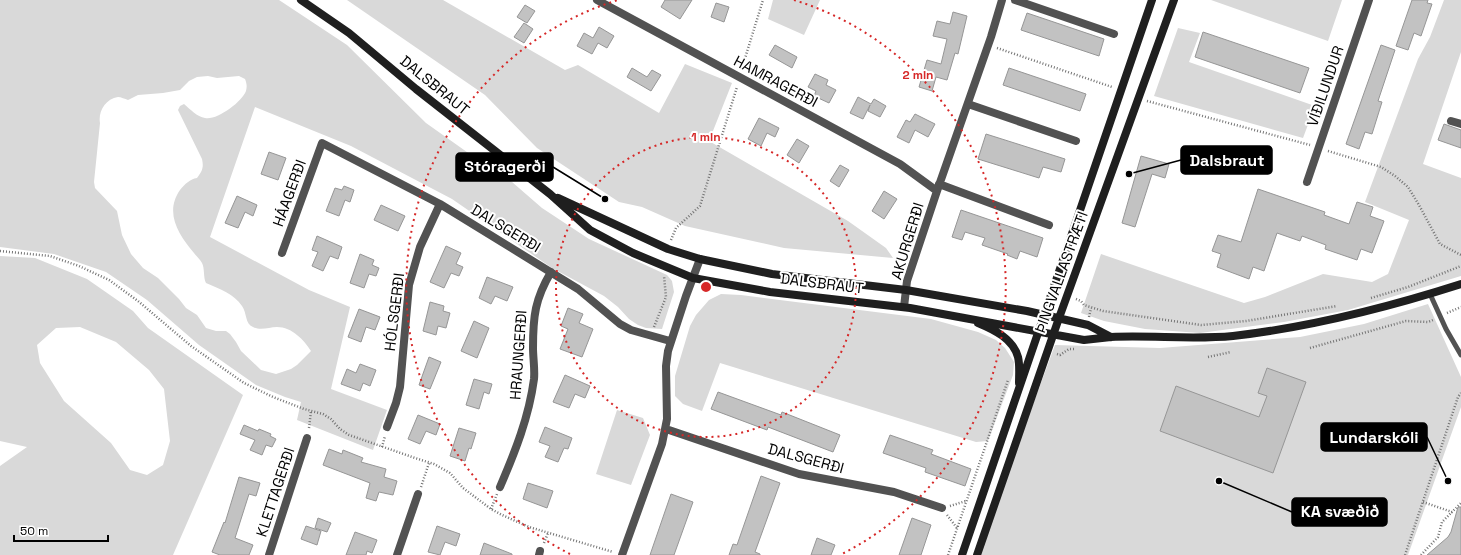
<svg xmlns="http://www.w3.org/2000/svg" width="1461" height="555" font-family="'Space Grotesk',sans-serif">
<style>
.green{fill:#d9d9d9;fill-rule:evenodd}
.building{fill:#c2c2c2;stroke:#969696}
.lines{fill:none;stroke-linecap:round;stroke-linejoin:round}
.path{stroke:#747474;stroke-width:2.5;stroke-dasharray:1 2;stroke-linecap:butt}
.lane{stroke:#525252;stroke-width:5}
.street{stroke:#525252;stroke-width:8}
.secondary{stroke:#1f1f1f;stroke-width:8}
.ring{fill:none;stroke:#d62828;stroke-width:2;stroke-dasharray:2 4}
.labels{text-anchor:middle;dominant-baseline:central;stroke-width:4;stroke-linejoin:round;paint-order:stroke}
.street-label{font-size:15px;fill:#000;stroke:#fff}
.centre{fill:#d62828;stroke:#fff;stroke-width:2}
.ring-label{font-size:12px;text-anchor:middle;font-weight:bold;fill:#d62828;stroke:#fff;stroke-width:4;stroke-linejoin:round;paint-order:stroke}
.leader{fill:none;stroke:#000;stroke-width:1.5}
.callout-dot{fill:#000;stroke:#fff;stroke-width:1.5}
.callout{fill:#000;stroke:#000;stroke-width:1.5}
.callout-label{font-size:16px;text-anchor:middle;font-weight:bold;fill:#fff}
</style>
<rect width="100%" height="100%" fill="#fff"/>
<path class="green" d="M0 0H279L347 45 426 123 481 162 497 169 542 208 589 239 667 275 672 281 674 292 662 329 646 328 638 325 629 319 618 307 604 296 552 268 452 199 351 146 255 107 210 237 309 290 350 307 331 389 387 410 373 450 297 420 301 402 285 397 256 385 199 345 147 300 106 272 54 254 0 247ZM208 76 217 78 239 76 245 79C247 84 247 87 246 91 242 102 216 121 205 118 197 117 190 109 184 104L180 106 178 110 202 159C204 168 202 171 197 178 190 179 185 184 180 190 164 213 179 235 194 253 196 256 200 259 202 263 205 269 203 277 206 283 220 289 234 294 242 306 247 313 245 324 253 327 261 331 269 327 277 327 292 327 304 340 311 351L297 365 291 369 276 374 261 370 241 351 236 342 230 334 226 331H216L206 328 197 315 186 308 179 299 158 278 143 268 131 254 122 235 117 211 95 188 94 182 100 123C98 112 105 99 118 97 121 97 125 99 128 100L138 95 163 93 180 90 189 81 197 77Z
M347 0H443L565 70 578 65 659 113 685 64 732 83 709 141 848 221 886 248 893 258 784 248 685 226 642 207 619 202 537 148 485 95Z
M773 0H820L804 35 768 19Z
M1211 0H1342L1328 41Z
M1444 0H1461V52L1423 164 1461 178V276L1348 310 1284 322 1200 333 1145 329 1104 321 1081 313 1101 254 1244 303 1265 297 1323 274 1372 282 1388 274 1409 220 1365 202 1418 59 1430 37Z
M1178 28 1200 33 1189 62 1315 106 1303 138 1154 96Z
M0 256 35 258 87 279 133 311 148 328 243 395 173 555H0V466L27 447 0 441ZM80 327 116 342 149 370 164 389 170 441 163 465 147 475 130 470 111 443 64 401 40 363 37 345 56 328Z
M721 294 741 295 931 319 978 332 996 340 1005 348 1014 362 1013 375 988 441 976 442 720 363 702 411 683 404 675 396V376L690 326 696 315 709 300Z
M1428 304 1461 377V407L1408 555H977L1055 345 1160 348 1300 337 1364 324Z
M617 410 643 418 650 435 631 485 596 474Z"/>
<path class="building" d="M665 0H692L680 19 661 7Z
M1412 0H1428L1427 3 1432 4 1421 36 1414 33 1408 50 1396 46Z
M716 3 729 7 724 22 711 17Z
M525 5 535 11 527 23 517 17Z
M953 12 967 16 958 54 955 53 947 80 936 77 932 91 919 87 927 60 941 64 947 39 933 36 937 21 950 24Z
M1027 13 1104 39 1099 56 1021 30Z
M524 23 533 29 524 43 514 37Z
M599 27 614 36 607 48 598 43 592 54 577 46 584 33 593 38Z
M1203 32 1309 68 1300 93 1195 57Z
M775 45 797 57 792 68 769 55Z
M1381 45 1395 50 1378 101 1382 102 1372 134 1365 132 1359 149 1346 144Z
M632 68 647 77 652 70 661 75 651 91 627 77Z
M1009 68 1086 94 1080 111 1003 85Z
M815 74 828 80 826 85 836 90 829 103 814 96 816 91 808 87Z
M858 97 871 104 874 99 886 106 880 117 868 111 870 105 863 119 850 113Z
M915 114 935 124 928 137 915 130 909 143 897 137 906 120 910 122Z
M759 118 779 128 775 137 767 133 761 146 748 139Z
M1444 124 1461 130V148L1438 140Z
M986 134 1065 159 1061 172 1043 167 1039 178 978 159Z
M797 139 809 146 799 163 787 155Z
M269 152 286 158 278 180 261 174Z
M1141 156 1169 164 1165 178 1152 174 1135 227 1122 223Z
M840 165 849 170 839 187 830 181Z
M344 186 354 190 350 202 345 200 339 216 326 211 335 188 342 190Z
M1258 189 1325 212 1324 215 1349 224 1357 202 1373 207 1370 216 1384 221 1372 253 1361 249 1357 260 1325 249 1326 245 1302 236 1300 241 1277 233 1264 271 1253 267 1249 279 1217 267 1221 254 1212 251 1218 235 1241 242Z
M884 191 897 199 884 219 872 211Z
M237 196 257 205 253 216 245 212 238 228 225 223Z
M381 205 405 216 398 231 374 220Z
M961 210 1043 238 1037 257 1020 251 1017 259 1007 255 1008 254 982 245 985 238 965 232 962 240 952 237Z
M317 236 342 247 338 259 330 256 323 271 312 266 318 252 312 250Z
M446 246 461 253 456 264 463 267 459 276 451 273 444 288 430 282Z
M360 254 374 260 372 265 379 268 376 276 369 274 364 288 350 283Z
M487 277 513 287 507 301 495 296 491 304 479 298Z
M430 302 444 306 443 311 450 313 446 328 438 326 436 335 423 331Z
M568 308 583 314 579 323 593 329 582 357 560 349 568 329 561 326Z
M359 309 380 317 375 330 366 327 361 342 348 337Z
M474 321 489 328 477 358 461 351Z
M429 357 441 362 430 389 419 385Z
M360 364 376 370 370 386 363 383 360 391 341 384 347 369 356 373Z
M1267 368 1306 382 1273 473 1160 431 1176 386 1259 417 1267 396 1258 393Z
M565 375 590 386 585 398 575 394 569 408 553 402Z
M474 379 492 384 489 394 484 392 479 409 466 405Z
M718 392 781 415 782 412 840 435 833 452 768 427 767 430 711 409Z
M418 415 440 424 436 435 426 431 420 444 408 439Z
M244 425 258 431 259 429 271 434 270 436 276 439 272 447 266 445 262 455 250 450 255 440 240 434Z
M545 427 572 438 568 449 564 448 558 462 545 457 550 446 539 442Z
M459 428 476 433 471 449 469 448 465 461 450 456Z
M890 435 933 450 931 454 971 469 965 486 925 472 926 468 883 453Z
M329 449 342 454 343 450 363 458 361 462 386 469 384 477 397 481 393 495 379 492 376 501 366 498 370 483 323 465Z
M761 476 780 483 755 552 760 554V555H729L733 544 737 545Z
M239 477 260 483 256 496 249 494 235 538 253 545 249 555H220L212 552 224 522 225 523Z
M528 483 553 491 547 508 523 499Z
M671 494 693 502 674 555H650Z
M1458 507H1461V555H1427L1448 537 1451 532Z
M318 518 331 523 327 532 315 528Z
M912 518 931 525 921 555H899Z
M306 526 321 531 317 545 301 539Z
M437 526 460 534 456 546 445 542 440 555 428 552Z
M355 532 377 540 372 553 367 551 366 555H346Z
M817 538 835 545 831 555H811Z
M484 543 512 554V555H480Z"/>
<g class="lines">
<path class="path" d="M997 48 1112 87
M742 68 763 0
M1147 101 1310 145
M1328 151 1381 167 1395 176 1408 187 1419 205 1440 244 1461 255
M671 240 676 228 700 206 737 87
M0 251 50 256 79 266 109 280 138 301 191 346 244 383 273 397 304 409 323 414 331 419 340 429 349 435 415 458 434 464 450 473 463 488 491 509 502 515 529 527 613 552
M1371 298 1408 287 1461 266
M1076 299 1081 301 1084 305 1103 311 1201 325 1246 321 1337 306
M1447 313 1461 307
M1089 317 1091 308
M654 327 666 297 664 276
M1310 348 1406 321 1428 322 1433 320
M1057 354 1060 355 1069 349H1074
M1208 357 1231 352
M309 428 311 411
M382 447 385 436
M421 487 429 463
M1423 502 1452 512 1461 503
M950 506 966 501
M491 509 497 494
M947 515 957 528
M544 543 548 533
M948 555 1008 380
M1405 555 1458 397 1461 393
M1421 555 1438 537 1442 522 1452 512"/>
<path class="lane" d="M1430 294 1446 329 1461 355"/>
<path class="street" d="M597 0 900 164 937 191
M1015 0 1114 34
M968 104 1076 141
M1451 121 1461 124
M1307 182 1369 0
M939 184 1049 225
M282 253 322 143 440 204 578 289 620 324 631 330 670 341
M904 307 907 281 937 191 991 37 1002 0
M387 427 396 403 400 387 409 285 420 247 440 204
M666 429 799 474 894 492 942 508
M500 487C515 452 529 417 534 379 535 369 533 358 533 348 533 316 535 299 551 272
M269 555 307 438
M397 555 418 494
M539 555 540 551
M622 555 662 444 667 419 666 366 668 351 686 296 700 259"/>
<path class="secondary" d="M301 0 349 33 416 89 550 194 590 230 633 253 693 278 770 292 910 308 1084 340C1093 339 1102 338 1111 337 1152 335 1192 340 1233 336 1311 327 1386 308 1461 284
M558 198 668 249 700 259 772 274 906 290 1027 311 1088 325 1111 337
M978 323C995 330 1013 339 1018 357 1020 365 1019 375 1019 383
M962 555C1026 370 1088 185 1152 0
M977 555 1059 318 1174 0"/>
</g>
<g class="ring">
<circle cx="706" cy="287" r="150"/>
<path d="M570 554A300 300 0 0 1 618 0M794 0A300 300 0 0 1 842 554"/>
</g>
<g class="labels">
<g class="street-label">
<text transform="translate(776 81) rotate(28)">HAMRAGERÐI</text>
<text transform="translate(435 85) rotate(39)">DALSBRAUT</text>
<text transform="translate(1325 86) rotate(-71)">VÍÐILUNDUR</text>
<text transform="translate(289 193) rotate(-70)">HÁAGERÐI</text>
<text transform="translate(506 228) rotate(31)">DALSGERÐI</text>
<text transform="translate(907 241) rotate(-73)">AKURGERÐI</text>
<text transform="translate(1061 272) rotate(-70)">ÞINGVALLASTRÆTI</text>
<text transform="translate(822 283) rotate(7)">DALSBRAUT</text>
<text transform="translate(394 312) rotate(-83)">HÓLSGERÐI</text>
<text transform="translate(518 355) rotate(-86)">HRAUNGERÐI</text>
<text transform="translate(806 458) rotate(15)">DALSGERÐI</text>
<text transform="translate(275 492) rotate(-72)">KLETTAGERÐI</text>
</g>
</g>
<circle cx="706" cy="287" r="6" class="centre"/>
<g class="ring-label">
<text x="918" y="79">2 min</text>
<text x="706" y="141">1 min</text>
</g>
<path class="leader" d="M1129 174L1181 160M605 199L553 167M1448 481L1427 437M1219 481L1292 512"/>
<g class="callout-dot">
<circle cx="1129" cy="174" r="4"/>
<circle cx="605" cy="199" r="4"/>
<circle cx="1448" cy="481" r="4"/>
<circle cx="1219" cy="481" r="4"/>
</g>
<g class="callout">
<rect x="1181" y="146" width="91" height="28" rx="4"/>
<rect x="456" y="153" width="97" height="28" rx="4"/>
<rect x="1321" y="423" width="106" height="28" rx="4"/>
<rect x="1292" y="498" width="95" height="28" rx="4"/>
</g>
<g class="callout-label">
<text x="1227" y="166">Dalsbraut</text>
<text x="505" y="172">Stóragerði</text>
<text x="1374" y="443">Lundarskóli</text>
<text x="1340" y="517">KA svæðið</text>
</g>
<path d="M14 535v6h94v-6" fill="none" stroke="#000000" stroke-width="2"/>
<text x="20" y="535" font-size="12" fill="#000000" stroke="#ffffff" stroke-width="3" paint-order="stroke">50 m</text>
</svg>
